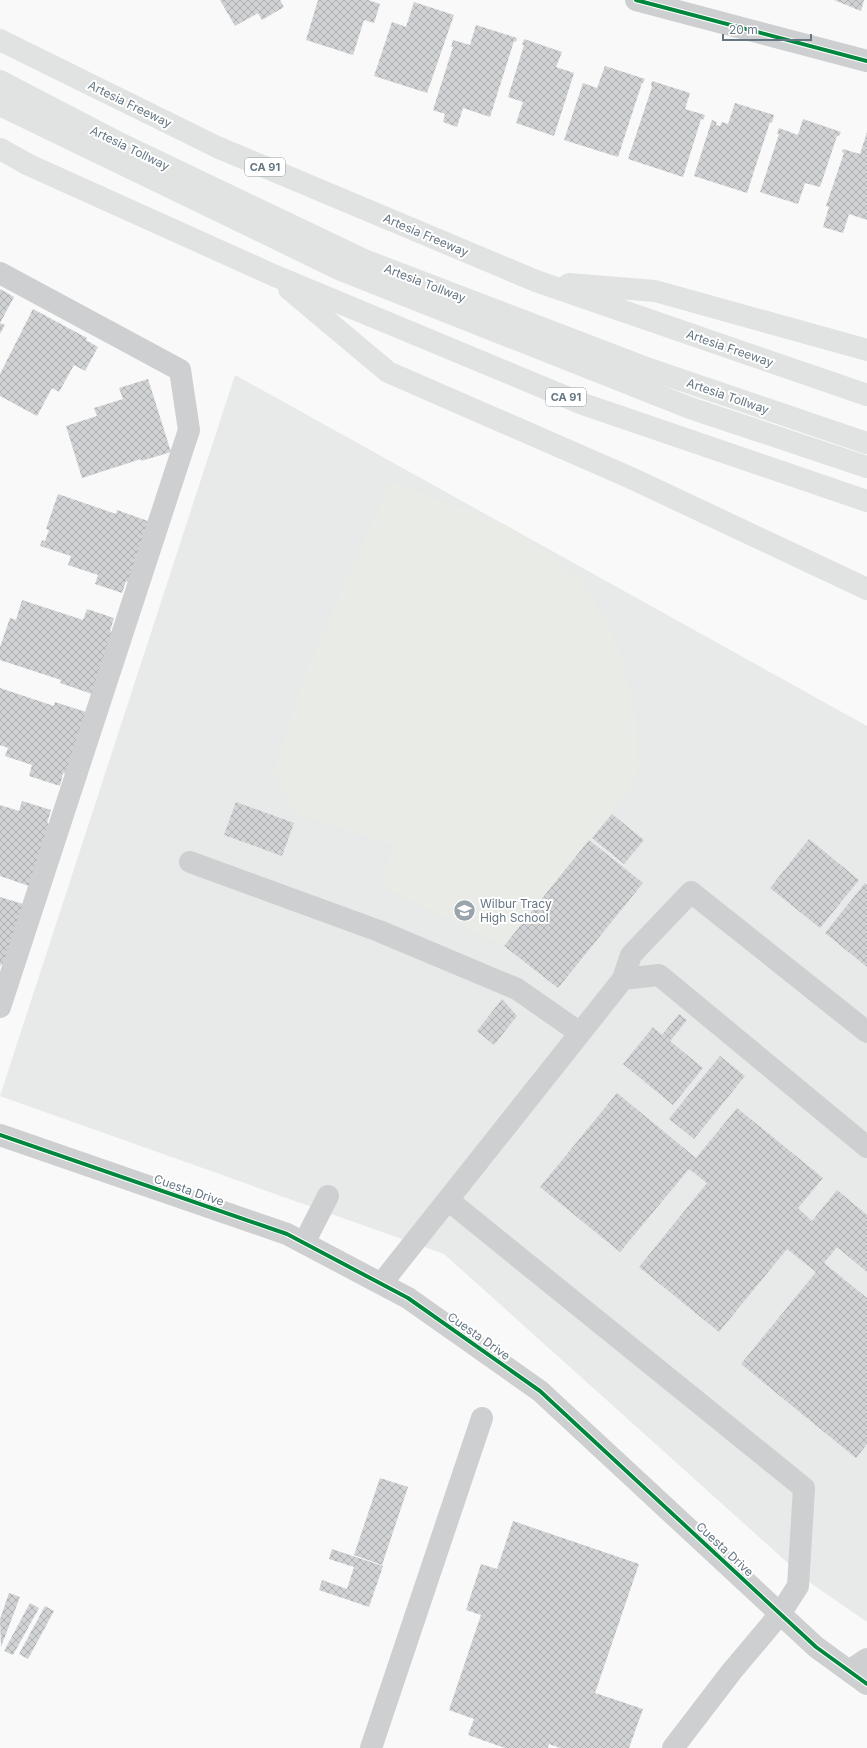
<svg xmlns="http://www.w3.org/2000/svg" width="867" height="1748" font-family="Inter,sans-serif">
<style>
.built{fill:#e8e9e9}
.green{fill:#e8ebe6}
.building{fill:url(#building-cross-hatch)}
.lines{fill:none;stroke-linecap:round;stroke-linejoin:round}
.minor{stroke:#cecfd0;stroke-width:22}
.highway{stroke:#e1e2e2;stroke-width:22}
.cycleway-casing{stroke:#fff;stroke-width:6}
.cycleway{stroke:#00873e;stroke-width:4}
.labels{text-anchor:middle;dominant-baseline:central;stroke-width:4;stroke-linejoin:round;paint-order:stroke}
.shield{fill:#fff;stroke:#939fa8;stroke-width:1}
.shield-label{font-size:11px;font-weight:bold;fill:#657683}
.street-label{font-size:12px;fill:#657683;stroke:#fff}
.poi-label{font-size:12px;fill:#657683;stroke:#fff;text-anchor:start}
</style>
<defs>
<pattern id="building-cross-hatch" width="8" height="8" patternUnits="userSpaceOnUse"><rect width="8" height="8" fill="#d0d2d3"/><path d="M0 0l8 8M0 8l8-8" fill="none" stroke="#acafb1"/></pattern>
</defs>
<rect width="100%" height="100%" fill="#f9f9f9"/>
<path class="built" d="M235 375 867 726V1622L809 1582 444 1254 0 1096Z"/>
<path class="green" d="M390 481 506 525 564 564 585 584 608 624 623 662 637 720 638 771 629 792 504 946 380 886 394 845 294 813 273 774 305 674Z"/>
<path class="building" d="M220 0H280L284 7 262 20 258 13 235 26Z
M318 0H368L380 4 374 23 364 20 353 55 306 40Z
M834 0H864L861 11Z
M414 2 454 15 427 93 374 76 392 22 406 27Z
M476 25 517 38 516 42 514 41 490 117 463 108 457 127 443 122 445 114 433 110 453 47H451L453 40 470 45Z
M524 39 562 52 556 67 574 73 554 136 516 123 523 102 508 97 524 45H522Z
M605 66 645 79 643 83H642L618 157 564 140 583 83 597 88Z
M652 81 690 93 685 109 705 115 703 120 701 119 683 177 628 159 652 87 651 86Z
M735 103 774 115 772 123 770 122 747 193 694 176 712 120 717 122 716 125 720 126 722 122 728 124Z
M803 119 841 132 839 136H837L820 187 805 183 798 204 760 192 779 134H777L779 128 798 135Z
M867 132V220L849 214 843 233 823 227 829 207 826 206 844 153 842 152 843 149 860 154Z
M0 289 14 297 0 323 5 325 0 334Z
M33 309 87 338 86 340 98 347 85 371 74 365 59 392 52 388 37 416 0 396V374Z
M148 379 171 452 141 461V459L82 478 66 426 97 416 94 408 123 399 119 388Z
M58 494 116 514 117 510 148 521 128 582 126 581 122 593 95 584 98 575 68 565 71 556 40 546 42 540 45 541 49 530 46 529Z
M22 600 83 620 87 609 114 618 110 631 112 632 92 694 60 683 61 680 0 660V647L10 618 16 620Z
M0 688 54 706 55 702 86 712 66 774 63 773 60 786 29 776 32 765 5 756 8 748 0 745Z
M22 801 51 810 47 823 49 824 29 886 0 876V805L19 811Z
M236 802 294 823 282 856 224 835Z
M612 814 644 840 624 864 592 838Z
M809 839 859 880 820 928 770 888Z
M589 840 643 883 558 988 504 946Z
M865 883 867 885V967L825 933Z
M0 897 23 904 3 965 1 964 0 967Z
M502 999 517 1016 494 1045 477 1031Z
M679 1014 687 1020 670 1041 703 1068 673 1105 623 1064 653 1027 662 1035Z
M720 1056 745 1076 694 1139 669 1119Z
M617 1093 696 1158 737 1108 823 1178 798 1208 812 1221 837 1190 867 1215V1272L837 1247 824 1263 867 1298V1444L856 1458 741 1364 816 1272 787 1249 719 1332 639 1267 707 1183 689 1169 620 1252 540 1187Z
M380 1478 408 1487 382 1565 354 1555Z
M513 1521 639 1564 595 1693 643 1709 629 1748H560L549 1744 548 1748H505L468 1735 474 1719 449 1710 481 1615 466 1610 481 1564 497 1569Z
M332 1549 383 1566 369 1607 319 1590 322 1580 347 1589 354 1567 329 1559Z
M9 1593 20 1597 1 1647 0 1619Z
M30 1603 39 1608 13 1655 4 1651Z
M45 1606 54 1611 28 1659 19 1654Z"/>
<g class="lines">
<path class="minor" d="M636 0 867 61
M0 273 180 370 189 430 0 1007
M190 862 379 931 517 989 580 1033
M623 979 659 975 867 1147
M0 1135 287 1234 408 1298 540 1391 816 1647 867 1684
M448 1200 804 1488 798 1586 780 1614 732 1671 673 1748
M304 1243 328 1196
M381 1284 623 979 631 955 691 892 867 1032
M849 1671 867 1659
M371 1748 482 1418"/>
<path class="highway" d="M0 40 217 147 536 281 867 395
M0 81 121 144 364 260 649 369 867 443
M0 105 341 270 690 408 867 467
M0 149 29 165 273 275 583 404 867 501
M569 284 655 291 867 350
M289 289 388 372 631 478 867 589"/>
<defs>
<path id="cycleway" d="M636 0 867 61
M0 1135 287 1234 408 1298 540 1391 816 1647 867 1684"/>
</defs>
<use href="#cycleway" class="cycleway-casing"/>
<use href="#cycleway" class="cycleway"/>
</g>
<defs>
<symbol id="school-disc" viewBox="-11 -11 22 22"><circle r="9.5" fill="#99a4ac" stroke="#fff"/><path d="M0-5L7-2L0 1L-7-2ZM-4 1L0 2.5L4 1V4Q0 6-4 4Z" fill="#fff"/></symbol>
</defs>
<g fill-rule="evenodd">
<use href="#school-disc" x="452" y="898" width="25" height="25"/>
</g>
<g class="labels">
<g class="shield">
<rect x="245" y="158" width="40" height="18" rx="3"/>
<rect x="546" y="388" width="40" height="18" rx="3"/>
</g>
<g class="shield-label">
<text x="265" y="167">CA 91</text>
<text x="566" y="397">CA 91</text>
</g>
<g class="street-label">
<text transform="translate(130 104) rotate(26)">Artesia Freeway</text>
<text transform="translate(130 148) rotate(26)">Artesia Tollway</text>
<text transform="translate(426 235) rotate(23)">Artesia Freeway</text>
<text transform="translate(425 283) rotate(21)">Artesia Tollway</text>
<text transform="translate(730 348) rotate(19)">Artesia Freeway</text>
<text transform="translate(728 396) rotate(19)">Artesia Tollway</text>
<text transform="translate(189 1190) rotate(19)">Cuesta Drive</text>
<text transform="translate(479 1336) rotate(35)">Cuesta Drive</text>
<text transform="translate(725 1549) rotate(43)">Cuesta Drive</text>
</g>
<g class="poi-label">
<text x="480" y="903">Wilbur Tracy<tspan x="480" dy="14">High School</tspan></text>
</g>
</g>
<path d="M723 34v6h88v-6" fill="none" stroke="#657683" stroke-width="2"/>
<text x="729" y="34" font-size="12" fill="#657683" stroke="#ffffff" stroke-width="3" paint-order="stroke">20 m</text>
</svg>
